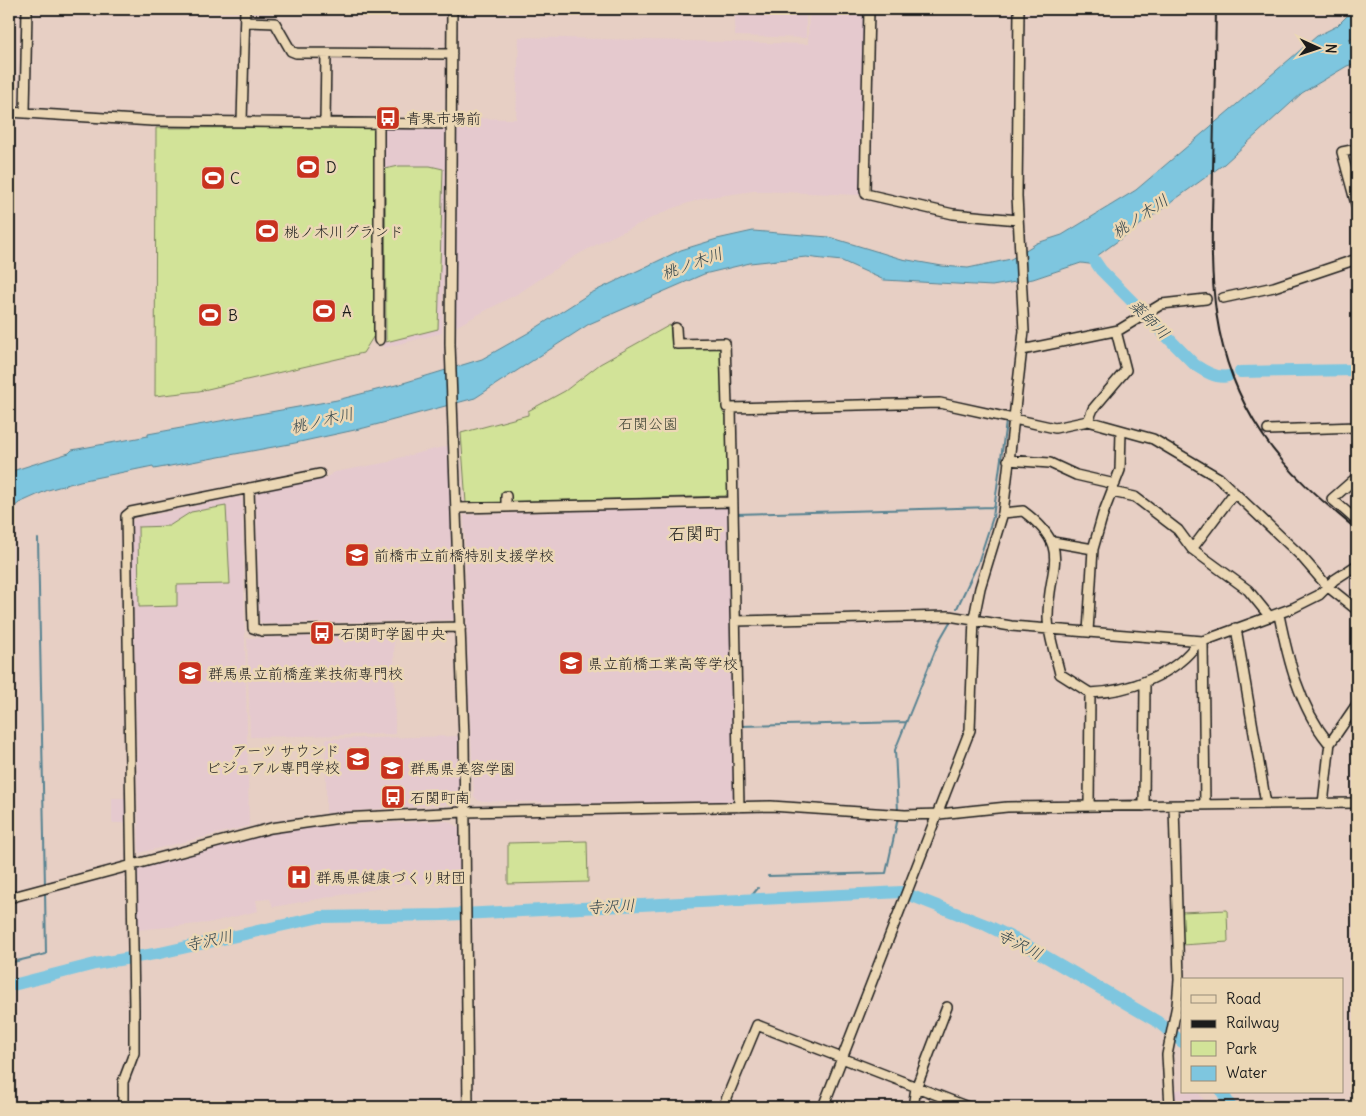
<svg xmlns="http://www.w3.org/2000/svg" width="1366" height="1116" font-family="Delius,'Klee One',sans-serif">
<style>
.built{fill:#e5c9ce}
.green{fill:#d2e398;stroke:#77805a}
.water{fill:#7ec6df;stroke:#578291}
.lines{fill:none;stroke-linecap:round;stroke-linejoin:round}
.stream{stroke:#578291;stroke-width:2}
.river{stroke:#7ec6df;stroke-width:12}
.minor-casing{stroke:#1c1c1c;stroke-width:12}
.minor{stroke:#ebd7b5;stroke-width:9}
.rail{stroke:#1c1c1c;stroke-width:2}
.labels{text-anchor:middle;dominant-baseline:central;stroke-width:5;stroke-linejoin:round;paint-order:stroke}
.poi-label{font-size:15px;fill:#1c1c1c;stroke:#ebd7b5;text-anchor:start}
.park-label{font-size:15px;fill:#404435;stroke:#ebd7b5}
.water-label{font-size:16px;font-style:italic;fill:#34464d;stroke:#ebd7b5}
.quarter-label{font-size:18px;fill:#1c1c1c;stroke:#ebd7b5}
</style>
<rect width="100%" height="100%" fill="#e7cfc4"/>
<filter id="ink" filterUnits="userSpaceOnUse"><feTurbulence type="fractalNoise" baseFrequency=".02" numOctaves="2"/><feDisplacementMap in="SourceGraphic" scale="10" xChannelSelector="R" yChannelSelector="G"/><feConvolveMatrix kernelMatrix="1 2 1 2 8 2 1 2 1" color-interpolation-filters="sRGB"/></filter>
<g filter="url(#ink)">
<path class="built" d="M735 9H806V38L735 36Z
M809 9H865L860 195 754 191 704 198 673 208 605 240 575 256 519 293 455 327 457 118 516 119 519 37 808 44Z
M382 127 447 129 442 333 383 348Z
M451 445 458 616 453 620 262 624 259 619 256 495 259 491 325 478 335 472 389 462 398 458Z
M238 497 242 499 249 826 139 853 132 523 134 519Z
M725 507 729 509 735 799 733 801 584 803 479 801 474 796 469 698 464 515Z
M394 635 395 734 250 737 247 638Z
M458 736 459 796 449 804 326 813V739Z
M112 798H125V823H112Z
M448 821 461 829 462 886 403 884 273 907 270 899 256 900 258 911 208 923 137 930 136 870 247 839 280 832 321 826Z
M1182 1089V1092H1198L1209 1107H1174L1172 1091Z"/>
<path class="green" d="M375 127 377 331 363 353 199 391 155 396 156 128Z
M399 166H430L443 169 438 329 386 342 385 169Z
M670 325 672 347H720L722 349 723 413 726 416 728 494 725 496 466 503 461 433 528 415V411L565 391 600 364Z
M226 506 230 584 177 585V606L139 607 138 527 169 526 191 512Z
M587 841 588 882 508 884V843Z
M1227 910 1228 942 1182 945 1181 912Z"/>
<path class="water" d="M1354 9H1357V34L1349 39 1357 40V63L1347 66 1302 93 1224 164 1097 256V265L1081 263 1033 279 992 286 884 280 842 261 823 259 806 257 750 263 704 274 589 324 475 398 364 428 295 443 154 469 153 466 80 481 48 490 19 503 9 511V472L69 453 72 450 148 436V434L337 400 400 384 482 359 528 333 589 294 681 250 717 239 753 231 829 237 902 259 942 266 968 268 1011 259 1037 243 1062 235 1136 190 1317 36 1337 26Z"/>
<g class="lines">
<path class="stream" d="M737 514 994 507
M38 539 45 886
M957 608 978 563 993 517 1006 422
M741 726 906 722
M898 811 895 750 939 641 950 622
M768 876 886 873 898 818
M749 899 758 888
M9 963 46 954 45 891"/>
<path class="river" d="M1088 251 1101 270 1195 365C1204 371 1217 379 1228 376
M1240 372 1357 370
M9 986 95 964 160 953 320 917 442 915 902 892 986 925 1019 941 1158 1022 1182 1042
M1222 1092 1231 1107"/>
<defs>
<path id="minor" d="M452 9 450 344 464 739 468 1107
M869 9 865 190 866 194 953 214 1018 220
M245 22 275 23 291 51 296 53 452 54
M9 112 152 121 452 124
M25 112 27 9
M242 122 245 9
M325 122 326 54
M1357 149 1342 152 1357 208
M1223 298 1274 287 1357 259
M676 328 677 344 725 343 727 407 731 408 739 807
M379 340V122
M1022 350 1119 330 1162 304 1206 299
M731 408 940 403 1055 428 1088 421 1153 439 1219 478 1301 556 1327 586 1357 610
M1088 421 1093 409 1126 370 1116 331
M1268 430 1357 427
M1008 460 1050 463 1076 475 1115 484
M1357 477 1332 499 1357 521
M249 488 253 628 262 631 461 627
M1112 492 1135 497 1178 530 1192 549 1248 590 1270 617
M506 496V507
M457 508 732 502
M1003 513 1023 511C1074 549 1048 565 1048 617 1048 636 1056 656 1060 674L1090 693C1128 692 1176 675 1198 642
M1053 542 1093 549
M1192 549 1234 493
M1279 615C1288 659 1299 706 1328 742H1331L1357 704
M735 621 949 616 1011 626 1203 641 1293 608 1319 595 1334 580 1357 565
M1236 628 1266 804
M1088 632 1093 549 1103 514 1120 470 1121 431
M1203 641 1205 805
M1323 804 1330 742
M1089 806 1090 693
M1144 806 1145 682
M9 898 271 828 340 818 464 812 771 806 905 815 939 814 1007 807 1357 803
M123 1107V1082L134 1053V1009L126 516 131 512 320 474
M723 1107 757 1025 968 1107
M823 1107 970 730 974 618 980 588 1003 513 1024 331 1017 196 1019 9
M913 1107 916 1088 947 1007
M1170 1107 1167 1055 1177 1005 1179 980 1174 806"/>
</defs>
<use href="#minor" class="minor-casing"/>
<use href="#minor" class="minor"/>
<path class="rail" d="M1216 9C1215 63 1214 117 1213 171 1211 268 1205 348 1262 434 1287 472 1322 501 1357 530"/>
</g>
</g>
<defs>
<symbol id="bus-square" viewBox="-11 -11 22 22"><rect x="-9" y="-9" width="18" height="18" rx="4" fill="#c8321e" stroke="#ebd7b5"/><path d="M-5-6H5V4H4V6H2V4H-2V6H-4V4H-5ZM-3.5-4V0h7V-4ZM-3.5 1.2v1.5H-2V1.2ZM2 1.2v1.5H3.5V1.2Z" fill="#fff"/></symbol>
<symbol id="stadium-square" viewBox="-11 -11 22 22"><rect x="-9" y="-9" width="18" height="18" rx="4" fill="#c8321e" stroke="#ebd7b5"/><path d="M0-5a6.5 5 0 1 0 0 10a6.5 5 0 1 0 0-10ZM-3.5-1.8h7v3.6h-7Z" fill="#fff"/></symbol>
<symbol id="school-square" viewBox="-11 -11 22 22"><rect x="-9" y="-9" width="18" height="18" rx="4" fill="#c8321e" stroke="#ebd7b5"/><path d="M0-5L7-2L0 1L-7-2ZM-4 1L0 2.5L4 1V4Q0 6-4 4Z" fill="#fff"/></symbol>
<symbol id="university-square" viewBox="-11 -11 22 22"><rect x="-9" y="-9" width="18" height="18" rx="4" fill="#c8321e" stroke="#ebd7b5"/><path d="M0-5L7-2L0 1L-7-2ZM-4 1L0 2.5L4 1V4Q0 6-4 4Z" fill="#fff"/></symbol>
<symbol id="hospital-square" viewBox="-11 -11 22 22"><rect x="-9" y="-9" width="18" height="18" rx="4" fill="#c8321e" stroke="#ebd7b5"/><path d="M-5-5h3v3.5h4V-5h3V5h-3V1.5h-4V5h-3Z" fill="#fff"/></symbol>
</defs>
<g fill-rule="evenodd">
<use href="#bus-square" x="374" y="104" width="28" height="28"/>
<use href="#stadium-square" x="294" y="153" width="28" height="28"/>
<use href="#stadium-square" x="199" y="164" width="28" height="28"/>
<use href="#stadium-square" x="253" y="217" width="28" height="28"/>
<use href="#stadium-square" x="310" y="297" width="28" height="28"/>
<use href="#stadium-square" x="196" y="301" width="28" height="28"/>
<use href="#school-square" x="343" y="541" width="28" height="28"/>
<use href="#bus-square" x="308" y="619" width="28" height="28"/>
<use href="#school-square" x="557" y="649" width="28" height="28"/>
<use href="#university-square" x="176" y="659" width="28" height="28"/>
<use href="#school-square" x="344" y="745" width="28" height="28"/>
<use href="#university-square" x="378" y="754" width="28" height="28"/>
<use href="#bus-square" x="379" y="783" width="28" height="28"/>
<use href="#hospital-square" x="285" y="863" width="28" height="28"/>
</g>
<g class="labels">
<g class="poi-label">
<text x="406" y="118">青果市場前</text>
<text x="326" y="167">D</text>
<text x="230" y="178">C</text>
<text x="284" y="231">桃ノ木川グランド</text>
<text x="342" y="311">A</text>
<text x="228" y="315">B</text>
<text x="374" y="555">前橋市立前橋特別支援学校</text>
<text x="340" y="633">石関町学園中央</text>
<text x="588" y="663">県立前橋工業高等学校</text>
<text x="208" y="673">群馬県立前橋産業技術専門校</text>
<text x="340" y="750" text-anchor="end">アーツ サウンド<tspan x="340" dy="17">ビジュアル専門学校</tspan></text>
<text x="410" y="768">群馬県美容学園</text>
<text x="410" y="797">石関町南</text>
<text x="316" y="877">群馬県健康づくり財団</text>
</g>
<g class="park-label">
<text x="648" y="423">石関公園</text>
</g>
<g class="water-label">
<text transform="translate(1140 216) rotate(-34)">桃ノ木川</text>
<text transform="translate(692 263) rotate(-20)">桃ノ木川</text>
<text transform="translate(1150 319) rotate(45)">薬師川</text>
<text transform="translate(322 420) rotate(-13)">桃ノ木川</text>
<text transform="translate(611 906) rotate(-3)">寺沢川</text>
<text transform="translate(209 940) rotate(-12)">寺沢川</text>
<text transform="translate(1020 944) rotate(27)">寺沢川</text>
</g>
<g class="quarter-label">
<text x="695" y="533">石関町</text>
</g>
</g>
<rect width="1366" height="1116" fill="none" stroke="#ebd7b5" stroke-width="30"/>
<rect x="15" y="15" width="1336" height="1086" fill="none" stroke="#1c1c1c" stroke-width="2" filter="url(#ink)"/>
<rect x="1181" y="978" width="162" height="115" fill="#ebd7b5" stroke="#988c78"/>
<rect x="1191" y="995" width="25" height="8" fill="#ebd7b5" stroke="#988c78"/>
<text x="1226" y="1004" font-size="15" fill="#1c1c1c">Road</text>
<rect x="1191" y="1020" width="25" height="8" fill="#1c1c1c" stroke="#988c78"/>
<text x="1226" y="1028" font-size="15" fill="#1c1c1c">Railway</text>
<rect x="1191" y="1041" width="25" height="15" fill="#d2e398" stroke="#988c78"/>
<text x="1226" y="1054" font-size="15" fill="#1c1c1c">Park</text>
<rect x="1191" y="1066" width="25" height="15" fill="#7ec6df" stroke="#988c78"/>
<text x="1226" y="1078" font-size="15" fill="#1c1c1c">Water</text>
<g transform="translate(1318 48) rotate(93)" stroke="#ebd7b5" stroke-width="4" paint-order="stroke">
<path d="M0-4L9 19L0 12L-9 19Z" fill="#1c1c1c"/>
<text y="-8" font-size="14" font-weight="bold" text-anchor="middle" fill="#1c1c1c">N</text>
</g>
</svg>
